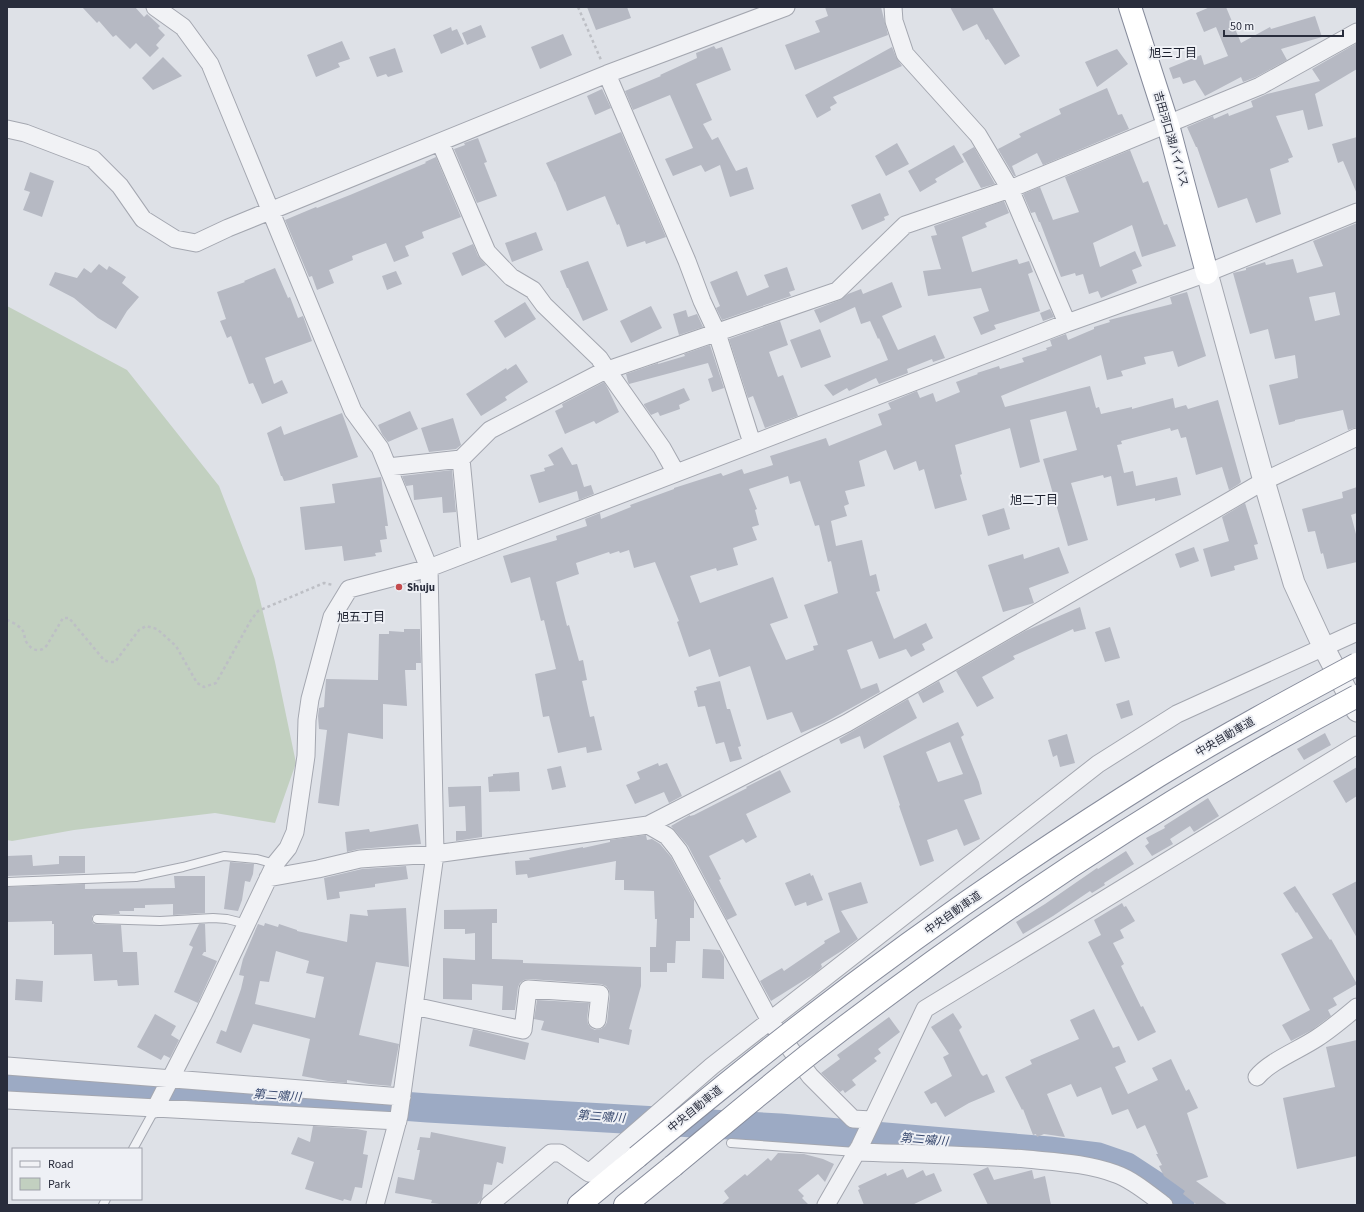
<svg xmlns="http://www.w3.org/2000/svg" width="1364" height="1212" font-family="'Source Sans 3','Noto Sans JP',sans-serif">
<style>
.green{fill:#c2d0c0}
.lines{fill:none;stroke-linecap:round;stroke-linejoin:round}
.river{stroke:#9caac4;stroke-width:29}
.building{fill:#b6b9c3;fill-rule:evenodd}
.service-casing{stroke:#a4a7b0;stroke-width:10}
.minor-casing{stroke:#a4a7b0;stroke-width:19}
.tertiary-casing{stroke:#a4a7b0;stroke-width:23}
.trunk-casing{stroke:#878c9c;stroke-width:24}
.motorway-casing{stroke:#878c9c;stroke-width:24}
.path{stroke:#bdbfc5;stroke-width:2.5;stroke-dasharray:3 3;stroke-linecap:butt}
.service{stroke:#f1f2f5;stroke-width:8}
.minor{stroke:#f1f2f5;stroke-width:17}
.tertiary{stroke:#f1f2f5;stroke-width:21}
.trunk{stroke:#fff;stroke-width:22}
.motorway{stroke:#fff;stroke-width:22}
.motorway-bridge-casing{stroke:#878c9c;stroke-width:24;stroke-linecap:butt}
.motorway-bridge{stroke:#fff;stroke-width:22}
.poi-dot{fill:#c44b4d;stroke:#eef0f5;stroke-width:1.5}
.labels{text-anchor:middle;dominant-baseline:central;stroke-width:4;stroke-linejoin:round;paint-order:stroke}
.street-label{font-size:11px;fill:#292d3c;stroke:#eef0f5}
.poi-label{font-size:11px;font-weight:bold;fill:#292d3c;stroke:#eef0f5;text-anchor:start}
.neighbourhood-label{font-size:12px;fill:#1b1f2d;stroke:#eef0f5}
.water-label{font-size:12px;font-style:italic;fill:#36476d;stroke:#eef0f5}
</style>
<rect width="100%" height="100%" fill="#dee1e7"/>
<path class="green" d="M7 306 127 370 219 486 255 579 275 662 296 763 275 823 215 813 74 830 12 841 7 840Z"/>
<g class="lines">
<path class="river" d="M7 1086 165 1097 229 1093 428 1108 780 1128 1049 1151 1098 1157 1127 1167 1159 1188 1180 1205"/>
</g>
<path class="building" d="M82 7H135L144 17 147 14 160 26 158 28 165 35 156 45 159 48 150 57 136 43 130 49 116 35 113 37 99 21 97 23Z
M587 7H627L631 18 596 30Z
M825 7H881L888 35 795 70 785 45 820 32 815 21 828 16Z
M950 7H992L1020 56 1005 65 988 39 986 40 977 24 963 31Z
M1210 7H1226L1241 43 1270 27 1271 29 1315 16 1322 37 1281 49 1287 60 1256 77 1243 82 1241 77 1205 96 1195 80 1183 84 1180 77 1173 79 1169 68 1201 55 1204 65 1228 56 1216 27 1204 32 1196 13Z
M481 25 486 37 467 45 462 33Z
M451 27 452 31 457 29 464 44 441 54 433 35Z
M563 34 572 55 540 69 531 47Z
M342 41 350 59 338 63 340 67 316 77 307 55Z
M1357 43V69L1315 94 1323 126 1308 130 1303 110 1276 116 1293 157 1288 159 1289 162 1270 169 1281 214 1256 223 1247 198 1218 208 1197 147H1196L1187 127 1213 116 1214 119 1228 113 1229 116 1253 107 1251 101 1267 94 1320 81 1312 69Z
M714 46 716 49 722 47 731 70 696 84 712 120 703 124 712 140 718 137 736 171 747 167 754 189 730 197 720 165 705 172 701 165 673 176 665 159 693 148 670 95 633 110 625 91 661 76 660 75 697 58 696 53Z
M892 47 896 57 902 66 833 97 837 103 830 107 831 110 817 118 805 95Z
M395 48 403 72 388 77 386 74 377 77 369 57Z
M1117 49 1128 64 1097 87 1085 62Z
M163 57 182 76 153 90 142 78Z
M1107 88 1118 115 1122 114 1129 129 1043 165 1037 153 1012 166 1016 176H1014L998 149 1021 137 1019 134 1061 114 1059 109Z
M602 89 611 108 595 115 587 96Z
M621 132 666 237 646 244 645 241 627 247 619 224 617 225 605 196 567 211 555 181V182L546 163Z
M1357 137V194L1343 161 1338 163 1332 144Z
M478 138 487 162 484 163 497 196 477 203 454 149 465 145 464 143Z
M897 143 909 164 886 176 875 156Z
M954 145 964 162 935 179 937 182 920 192 908 171Z
M974 147 995 184 981 188 962 154Z
M1130 150 1143 183 1148 181 1164 225 1167 224 1176 246 1142 257 1132 225 1093 243 1100 267 1135 251 1142 266 1132 270 1137 283 1101 298 1098 291 1089 294 1083 274 1076 276 1075 273 1061 277 1040 222H1039L1035 212 1031 213 1023 194 1040 187 1053 220 1079 212 1065 177Z
M436 157 461 217 422 232 424 238 405 246 409 256 394 262 386 243 352 256 353 260 329 270 334 283 317 290 312 276 309 277 285 220 316 207 317 208 350 195 426 163 425 162Z
M30 172 54 181 42 217 23 210 30 192 24 190Z
M880 193 889 215 884 217 885 220 862 230 851 205Z
M1004 201 1009 213 985 223 987 227 962 237 972 272 1017 259 1019 264 1029 261 1033 272 1028 274 1040 311 994 325 996 329 981 335 973 317 989 311 981 288 928 296 923 271 941 269 931 236 937 235 934 226Z
M1357 223V427L1348 430 1343 410 1295 420V421L1279 425 1269 385 1298 378 1295 355 1275 359 1268 329 1250 334 1233 273 1246 270V268L1265 262 1266 265 1293 259 1297 273 1323 266 1313 241ZM1335 292 1340 315 1315 321 1309 297Z
M536 232 543 250 512 262 505 243Z
M473 244 478 256 486 265 462 276 452 253Z
M588 261 608 310 583 321 568 288H567L560 271Z
M99 264 107 270 109 266 126 277 122 283 139 297 127 311 116 329 98 318 74 298 49 285 55 272 77 278 84 268 91 273Z
M787 267 795 290 789 292 791 296 722 320 716 308 720 306 710 282 737 271 747 296 769 287 764 275Z
M275 268 288 298 290 297 298 318 303 316 312 341 265 358 274 384 282 380 288 393 262 404 253 383 249 384 231 336 227 338 220 321 226 319 217 292 245 282 244 281Z
M396 271 402 284 387 290 382 276Z
M892 282 902 307 882 316 898 350 935 335 945 358 933 362 932 359 907 369 908 373 879 384 876 378 849 391 847 388 833 396 824 385 888 360 879 338 878 339 870 321 861 324 855 307 820 323 814 310 840 300 848 294 861 289 863 294Z
M1187 292 1206 356 1178 367 1173 351 1144 357 1146 364 1121 371 1123 376 1107 380 1101 355 1001 396 1005 407 1090 386 1096 408 1099 407 1101 414 1132 407V409L1173 398 1175 408 1186 405 1188 409 1218 400 1241 482 1239 484 1229 490 1222 467 1196 475 1186 437 1181 438 1178 429 1171 431 1170 428 1121 441 1122 444 1117 445 1124 473 1133 471 1136 486 1177 477 1181 495 1155 501V498L1117 506 1111 476 1104 478 1103 475 1071 483 1088 540 1068 546 1043 459 1077 450 1066 411 1030 420 1040 462 1020 468 1010 428 955 445 962 474 960 475 967 500 935 509 924 469 919 471 916 461 894 470 886 450 859 461 865 486 845 491 849 504 844 506 847 516 831 521 836 546 862 540 870 576 876 574 880 591 876 592 894 639 926 623 933 638 922 644 925 650 911 657 906 649 879 659 872 641 847 650 861 689 877 683 880 692 824 723 801 733 792 712 767 720 750 666 719 677 710 649 689 657 677 622 679 621 655 562 634 568 629 550 620 553 619 551 610 554 609 552 576 563 579 574 556 582 567 626 569 625 579 661 583 660 587 680 582 681 590 717 594 716 602 750 587 753 586 747 558 753 549 716 543 717 535 674 556 669 544 620 541 621 530 577 511 583 503 556 557 540 556 536 587 526 585 519 600 513 601 519 631 507 630 505 674 489V488L721 473 723 476 742 469 744 474 773 465 770 456 826 438 829 446 882 425 878 414 891 409 888 403 917 391 920 398 933 393 936 402 960 392 956 382 978 374 977 373 999 366 1000 369 1024 362 1022 358 1047 350 1046 348 1052 346 1050 340 1066 334 1068 340 1094 329V327L1110 322 1109 320 1172 304 1170 297ZM788 476 790 484 800 481 815 526 819 525 828 562 831 561 838 593 804 605 818 645 813 646 814 650 786 660 770 624 788 618 773 577 700 603 690 576 716 568 717 571 738 565 733 548 757 540 752 527 759 525 755 510 757 509 749 489Z
M525 302 536 319 505 338 494 321Z
M651 306 662 328 631 343 620 321Z
M1050 309 1054 317 1043 321 1040 313Z
M686 310 688 317 697 314 703 327 679 335 673 314Z
M780 321 788 345 769 352 778 377 783 375 798 416 765 428 753 396 748 398 729 339Z
M820 329 831 357 801 368 790 340Z
M710 345 724 388 712 392 708 379 713 377 708 363 629 384 628 382 626 374 658 363V364L685 356 684 354Z
M516 364 528 382 505 397 507 400 481 416 466 394 506 368 507 370Z
M604 382 608 389 619 412 596 424 594 421 565 434 555 411 563 407 562 404Z
M684 388 690 400 679 405 680 409 660 416 658 412 651 415 644 405V404Z
M410 411 418 429 388 442 382 434 378 425Z
M342 413 358 457 291 480 284 481 282 476H281L267 433 281 426 284 435Z
M453 418 461 445 456 449 429 452 421 428Z
M562 447 572 465 577 464 584 487 591 485 594 494 579 500 577 491 539 503 530 475 545 471 544 468 554 465 548 455Z
M452 470 456 512 443 513 442 497 414 500 413 485 406 486 402 476Z
M381 477 388 526H385L387 539 380 540 382 552 375 553 376 556 344 561 342 546 305 550 300 507 335 503 332 484Z
M1357 487V513L1351 515 1357 538V562L1327 569 1323 553 1321 554 1315 531 1308 532 1302 509 1343 498 1342 492Z
M1245 503 1258 544 1254 545 1258 559 1234 566 1235 570 1211 577 1203 549 1229 541 1222 517Z
M1004 508 1010 529 988 536 982 515Z
M1059 547 1069 573 1029 588 1034 603 1003 612 988 565 1023 554 1024 559Z
M1194 547 1199 561 1180 568 1175 554Z
M1080 607 1086 629 1074 632 1073 629 1013 656 1015 659 982 677 994 698 977 707 956 671 1025 631Z
M1110 627 1120 658 1105 662 1095 632Z
M404 629H420L421 663H416V670H405L407 706 383 704V739L348 733 339 806 318 803 327 730 319 729 318 716 319 708 324 707 326 679 378 680 379 634H389V631L404 632Z
M720 681 727 709H730L741 746 738 747 742 759 730 762 724 742 716 744 705 706 698 707 694 691 697 690 696 687Z
M939 681 944 692 923 703 918 693Z
M908 699 917 718 864 749 860 736 841 744 839 739Z
M1129 700 1133 715 1121 719 1116 704Z
M958 722 964 735 961 737 979 782 982 794 964 800 980 839 964 846 957 829 927 840 934 861 920 866 899 806 900 805 883 756ZM950 742 963 774 938 782 926 752Z
M1325 733 1331 745 1304 760 1297 749Z
M1067 734 1075 763 1060 767 1057 755 1053 757 1048 740Z
M658 763 659 766 667 763 682 796 669 803 664 792 635 804 626 785 640 779 637 772Z
M561 766 566 787 552 790 547 769Z
M1357 767V796L1346 803 1333 781Z
M780 770 791 792 746 814 757 837 746 843 743 839 709 856 721 879 719 880 737 915 727 920 688 846 671 826 690 815V816L694 815 747 788 746 787Z
M519 772 520 791 489 792 488 777 493 776V774Z
M481 786 482 837 456 841V831H466L465 806 449 807 448 787Z
M1208 798 1219 816 1194 832 1190 826 1170 839 1173 844 1152 856 1145 846 1149 843 1146 838 1165 828 1164 826Z
M418 824 421 844 359 849 347 852 345 832 369 829 370 832Z
M646 835 647 840 652 839 660 844 671 857 694 900V918H690V941H676L675 963H667V972H650V947H656L657 919H655L654 891 624 890V880H615L616 861 528 878 527 874 516 875 515 861 530 860 529 858 583 847V848L610 842V840Z
M1126 851 1134 864 1104 883 1105 885 1092 893 1090 891 1053 916 1023 934 1016 922 1045 904 1097 868 1098 869Z
M32 855 33 866 59 864V856H85V873L7 876V856Z
M230 862 254 864 253 874 250 882 245 881 242 900 238 911 224 909Z
M406 866 408 879 375 884V887L339 892 340 898 327 900 324 878 362 869Z
M810 873 811 876 813 875 823 900 807 906 806 902 795 906 785 883Z
M174 876H205V913L173 915V904L145 905V908H134V911H119L120 914H97L92 916V921L94 924 121 925 123 952H137L139 985 118 986 117 980 94 981 92 954 54 955V924H52V921L7 922V887L85 884V889L175 888Z
M1357 881V938L1332 894Z
M861 882 868 903 841 911 858 939 843 950 821 964 822 967 817 972 771 1001 760 981 782 968 784 971 825 943 824 941 840 932 828 893Z
M1295 886 1330 940 1331 939 1357 984 1333 998 1337 1005 1328 1010 1331 1016 1312 1030 1291 1041 1282 1025 1310 1010 1281 954 1313 938 1297 912 1296 913 1283 893Z
M1122 903 1124 907 1126 906 1135 921 1120 930 1124 938 1113 943 1124 964 1121 966 1141 1007 1143 1006 1156 1032 1138 1041 1088 942 1101 935 1094 920Z
M406 908 409 967 376 962 359 1035 399 1044 391 1086 369 1084 347 1080V1083L328 1081 302 1076 310 1039 253 1024 241 1053 216 1043 221 1030 226 1032 241 989 244 976 239 975 243 959 258 924 264 926 265 923 278 927 279 924 297 930V931L347 942 350 914 368 916 367 910ZM276 951 309 961 306 973 324 977 315 1018 255 1004 260 981 269 982Z
M497 909V923H492V959L523 960V963L641 967V986L629 1029 632 1030 629 1045 599 1038V1043L541 1030 544 1021 534 1019 537 1000 589 1003 587 1019 588 1024 591 1028 595 1030 601 1029 605 1026 607 1022 610 995 609 990 606 986 601 984 529 979 524 980 520 983 518 987 515 1010H502L503 986 472 984V1000L443 999V958L475 960V933L465 934V929H444V910Z
M199 924H205L206 952H204L202 955 217 961 198 1003 174 992 193 947 189 945Z
M703 949 720 950 724 957V979L702 978Z
M16 979 43 981 42 1002 15 1000Z
M1094 1009 1113 1048 1119 1046 1126 1062 1115 1067 1128 1094 1158 1080 1152 1068 1171 1059 1186 1091 1189 1089 1198 1108 1187 1113 1208 1177 1196 1181 1228 1205H1197L1183 1194 1185 1191 1164 1176 1159 1166 1162 1165 1156 1154H1158L1145 1125 1137 1129 1128 1109 1112 1115 1101 1087 1077 1097 1071 1084 1047 1094 1065 1137 1044 1134 1037 1137 1036 1134 1033 1135 1023 1109 1022 1110 1005 1077 1032 1064 1030 1060 1079 1039 1070 1020Z
M953 1013 962 1027 959 1030 981 1074 983 1076 987 1074 995 1092 969 1103 945 1117 936 1102 931 1104 924 1092 952 1076 943 1057 949 1054 931 1027Z
M155 1014 176 1026 171 1035 179 1040 170 1058 164 1055 161 1060 137 1047Z
M889 1017 900 1032 878 1049 881 1053 874 1058 877 1061 852 1080 856 1085 845 1093 843 1090 840 1092 821 1073 840 1059 837 1055Z
M473 1029 529 1043 525 1060 469 1046Z
M1357 1040V1156L1297 1169 1283 1098 1335 1087 1326 1047Z
M313 1126 357 1129 367 1131 363 1154 368 1155 362 1188 355 1187 351 1201 344 1199 343 1201 305 1189 314 1162 291 1154 298 1137 310 1142Z
M431 1132 506 1147 503 1164 497 1162 492 1185 484 1184 482 1199 476 1205H448L431 1203 432 1200 395 1193 398 1177 414 1180 420 1150H417L420 1137 430 1138Z
M778 1153 804 1154 823 1159 834 1164 825 1182 818 1174 798 1190 804 1196 802 1198 809 1205H721L729 1198 724 1191 745 1174 747 1176 768 1158 771 1161Z
M988 1167 994 1180 1032 1170 1034 1179 1045 1176 1051 1205H988L973 1174Z
M903 1169 907 1178 923 1170 926 1176 934 1173 942 1191 912 1205H864L858 1190 860 1189 858 1186 886 1173 887 1176Z"/>
<g class="lines">
<defs>
<path id="service" d="M7 882 136 877 183 867 224 856 257 859 275 864
M97 919 160 921 213 918 227 919 247 924
M731 1143 856 1152
M133 1149 155 1109
M103 1205 106 1199"/>
<path id="minor" d="M155 7 183 27 210 64 353 411 380 448 429 568 435 854 399 1116 375 1205
M893 7 894 21 905 54 978 135 1010 189 1067 323
M607 74 687 261 702 301 717 333 752 443
M7 129 25 133 93 159 120 186 143 219 175 239 196 243 228 228 607 74 786 7
M440 142 487 252 511 277 533 290 544 305 599 358 607 370 662 448 676 473
M461 459 470 552
M388 467 461 459 490 430 602 372 837 291 905 225 1010 189 1260 86 1357 32
M648 825 667 836 679 851 770 1021 810 1076 853 1119 872 1120
M268 878 318 869 360 859 435 854 648 825 847 723 1264 481 1357 437
M414 1006 523 1030 528 989 600 994 597 1020
M7 1066 402 1097
M1257 1077C1270 1061 1299 1050 1317 1038 1331 1029 1344 1018 1357 1007
M7 1100 398 1121
M155 1109 203 1015 275 864 288 848 295 832 306 756 307 720 310 699 332 617 349 589 429 568 1067 323 1207 273 1357 212
M856 1152C913 1154 969 1155 1026 1159 1056 1162 1087 1163 1116 1174 1133 1180 1149 1194 1164 1205
M489 1205 551 1153H560L589 1173 712 1066 1098 764 1177 714 1357 632
M826 1205 860 1146 925 1009 1357 745"/>
<path id="tertiary" d="M1207 273 1264 481 1294 583 1324 648 1357 711"/>
<path id="trunk" d="M1130 7 1168 125 1207 273"/>
<path id="motorway" d="M579 1205 637 1157
M625 1205 673 1166"/>
</defs>
<use href="#service" class="service-casing"/>
<use href="#minor" class="minor-casing"/>
<use href="#tertiary" class="tertiary-casing"/>
<use href="#trunk" class="trunk-casing"/>
<use href="#motorway" class="motorway-casing"/>
<path class="path" d="M578 7 601 60
M7 620C12 622 20 626 23 631 25 634 24 639 27 643 32 651 41 653 47 645L63 618H69L104 660 109 662H115L139 630 146 626 157 629 176 646 197 683 204 687 216 683 251 620 258 611 324 583 333 585"/>
<use href="#service" class="service"/>
<use href="#minor" class="minor"/>
<use href="#tertiary" class="tertiary"/>
<use href="#trunk" class="trunk"/>
<use href="#motorway" class="motorway"/>
<defs>
<path id="motorway-bridge" d="M637 1157C689 1114 741 1071 794 1030 910 939 1033 854 1158 776 1223 736 1290 700 1357 664
M673 1166C719 1128 765 1089 812 1052 984 919 1165 798 1357 696"/>
</defs>
<use href="#motorway-bridge" class="motorway-bridge-casing"/>
<use href="#motorway-bridge" class="motorway-bridge"/>
</g>
<circle class="poi-dot" cx="399" cy="587" r="4"/>
<g class="labels">
<g class="street-label">
<text transform="translate(1171 139) rotate(74)">吉田河口湖バイパス</text>
<text transform="translate(1225 737) rotate(-30)">中央自動車道</text>
<text transform="translate(953 913) rotate(-35)">中央自動車道</text>
<text transform="translate(695 1109) rotate(-39)">中央自動車道</text>
</g>
<g class="poi-label">
<text x="407" y="587">Shuju</text>
</g>
<g class="neighbourhood-label">
<text x="1173" y="53">旭三丁目</text>
<text x="1034" y="500">旭二丁目</text>
<text x="361" y="617">旭五丁目</text>
</g>
<g class="water-label">
<text transform="translate(277 1096) rotate(4)">第二嘯川</text>
<text transform="translate(601 1117) rotate(4)">第二嘯川</text>
<text transform="translate(924 1140) rotate(5)">第二嘯川</text>
</g>
</g>
<rect width="1364" height="1212" fill="none" stroke="#292d3c" stroke-width="16"/>
<rect x="12" y="1148" width="130" height="52" fill="#eef0f5" stroke="#9fa2ab"/>
<rect x="20" y="1161" width="20" height="6" fill="#f1f2f5" stroke="#9fa2ab"/>
<text x="48" y="1168" font-size="12" fill="#292d3c">Road</text>
<rect x="20" y="1178" width="20" height="12" fill="#c2d0c0" stroke="#9fa2ab"/>
<text x="48" y="1188" font-size="12" fill="#292d3c">Park</text>
<path d="M1224 30v6h119v-6" fill="none" stroke="#292d3c" stroke-width="2"/>
<text x="1230" y="30" font-size="12" fill="#292d3c" stroke="#eef0f5" stroke-width="3" paint-order="stroke">50 m</text>
</svg>
